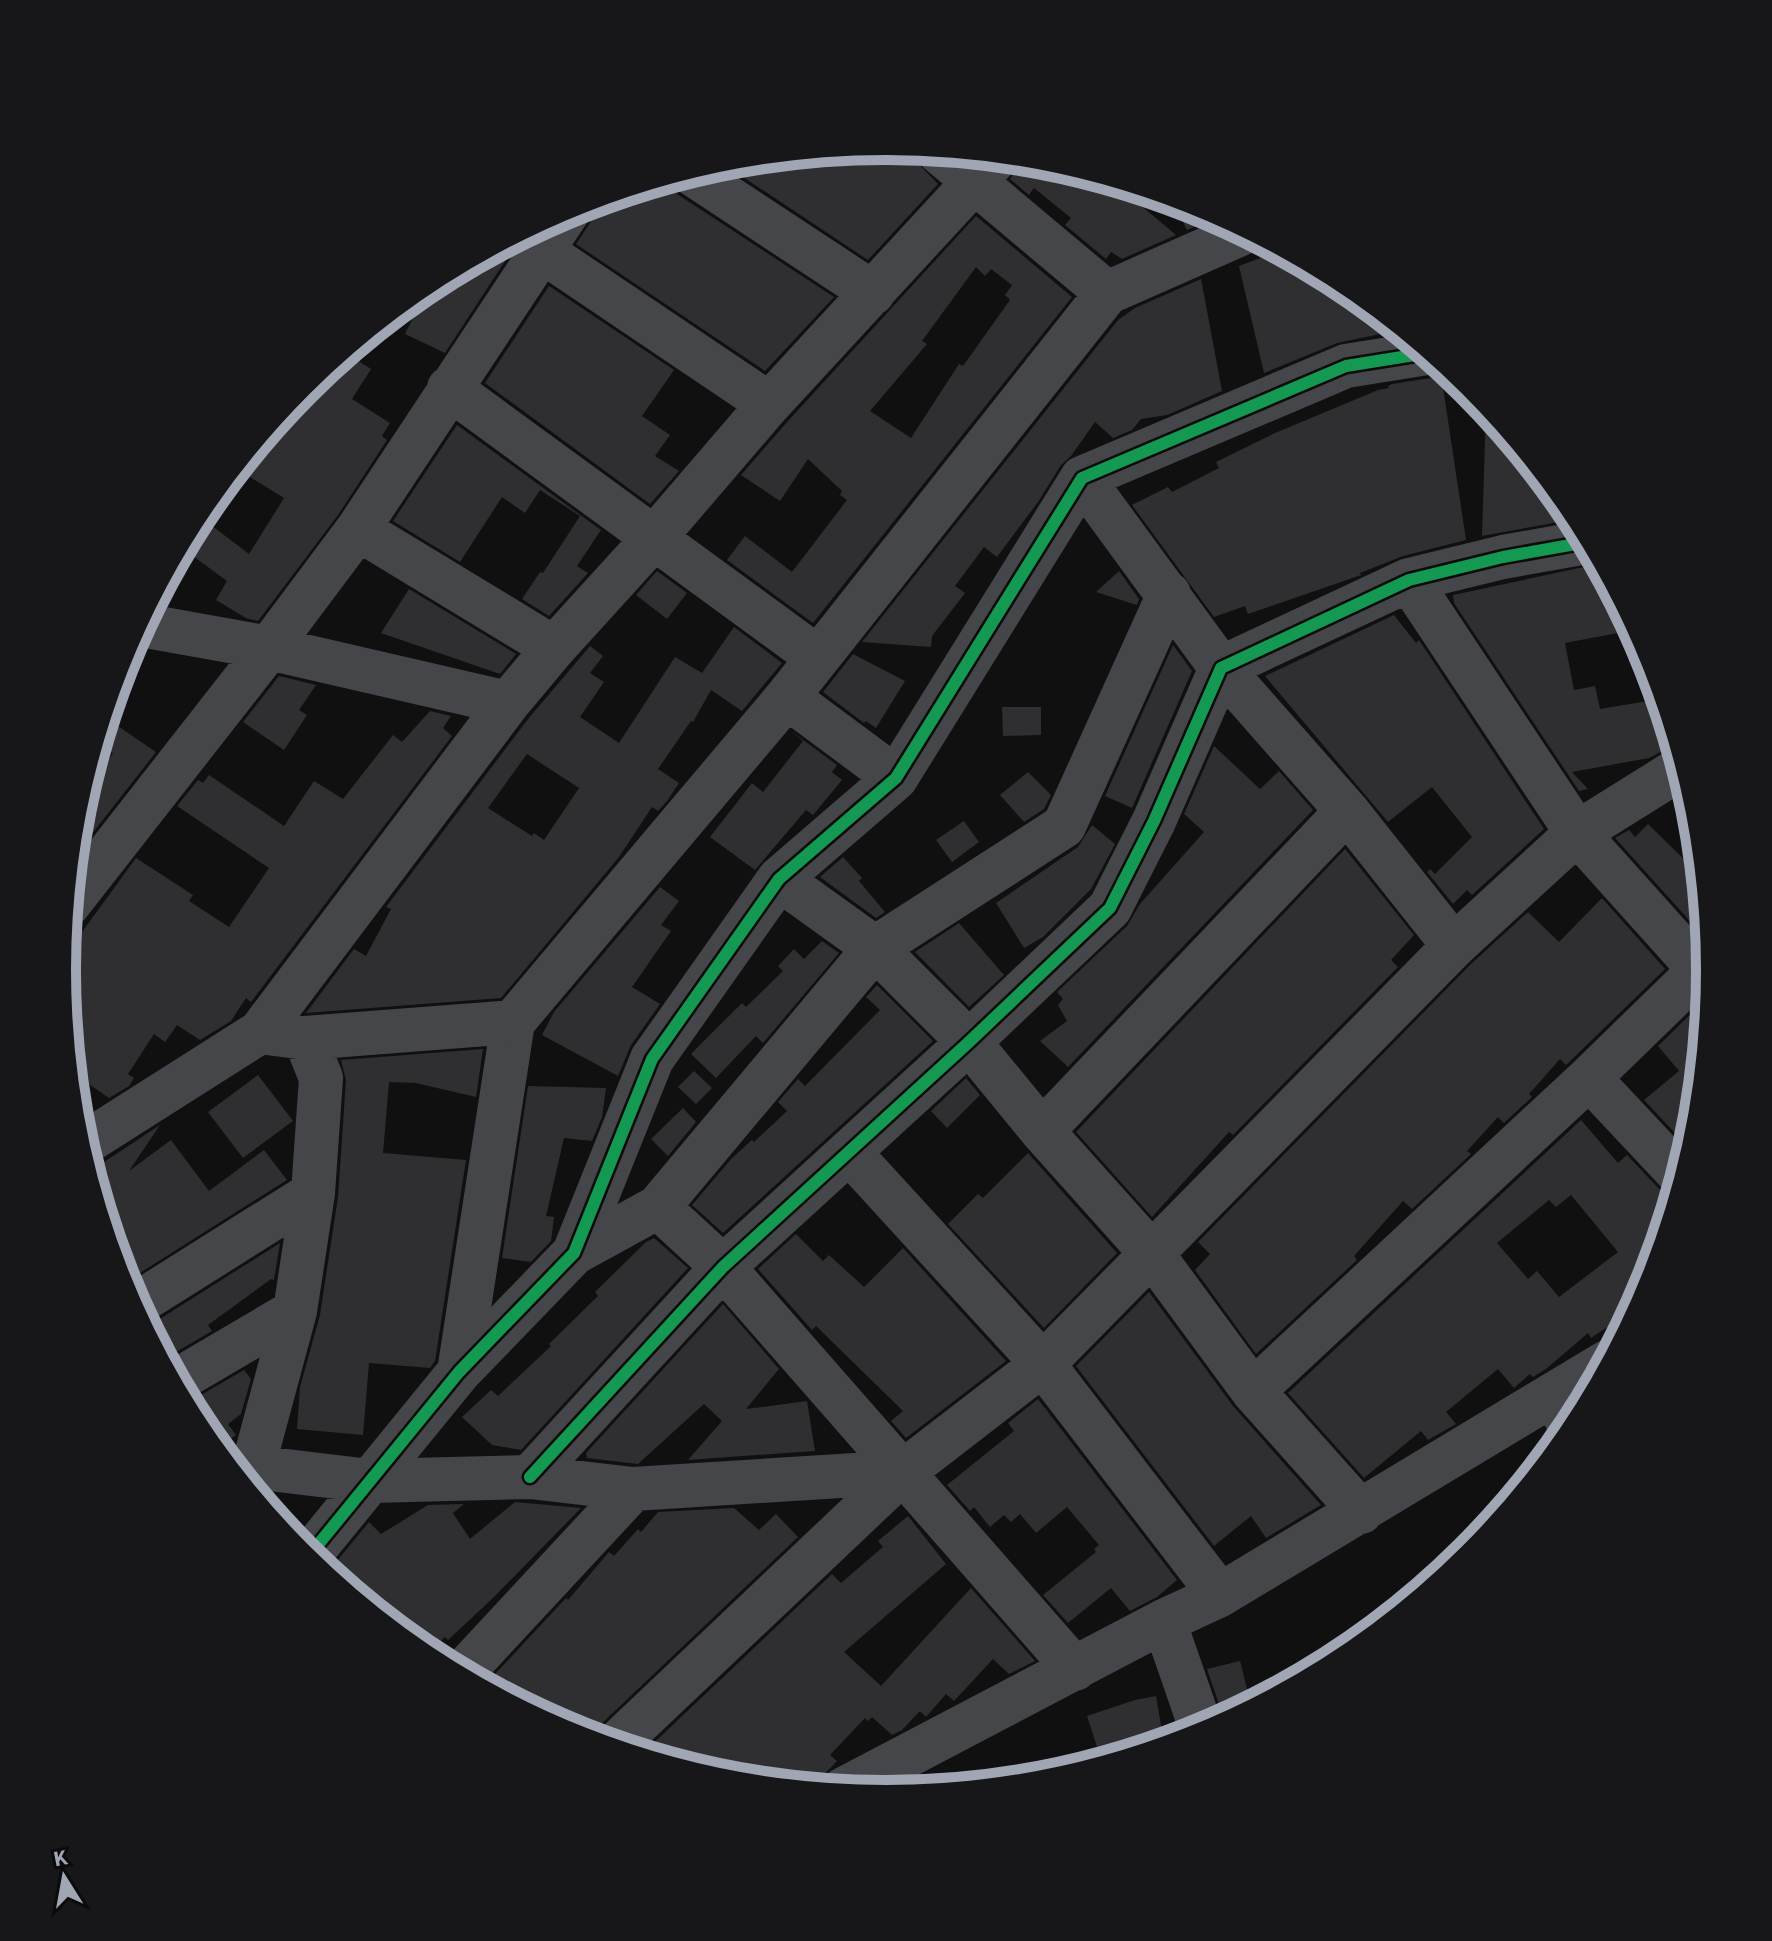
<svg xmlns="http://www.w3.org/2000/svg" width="1772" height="1941" font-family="'Source Sans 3',sans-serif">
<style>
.building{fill:#2f2f31;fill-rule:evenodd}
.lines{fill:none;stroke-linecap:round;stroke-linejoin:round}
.minor{stroke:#454649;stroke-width:44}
.cycleway-casing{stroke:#0b0b0c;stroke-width:17}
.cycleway{stroke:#139951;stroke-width:12}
.rim{fill:none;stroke:#a0a6b3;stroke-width:10}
</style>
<rect width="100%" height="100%" fill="#101011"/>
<path class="building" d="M886 146 914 149 916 161 938 184 868 260 722 163Z
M1021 160 1047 162 1113 182 1176 235 1122 259 1111 252 1106 259 1065 225 1071 218 1034 188 1029 195 1010 179Z
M668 180 677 194 834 297 765 371 576 244 590 223 594 212 592 203Z
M1173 201 1202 209 1216 217 1187 230Z
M976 216 1072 297 813 623 727 560 745 536 792 572 847 500 840 495 842 491 808 459 780 501 741 475 788 421ZM976 267 985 276 991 269 1012 285 1005 295 1010 300 963 366 959 364 911 438 870 411 927 344 922 341Z
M522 235 445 353 405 334 420 304 428 308 451 273Z
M1279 251 1344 286 1399 330 1337 343 1264 373 1239 266Z
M1201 279 1222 391 1167 415 1141 419 1132 430 1113 438 1095 422 1071 456 1061 465 1038 502 997 557 984 547 955 586 965 593 932 636 931 647 862 642 1118 320 1135 308Z
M549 286 674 370 642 416 670 435 655 456 679 471 650 504 485 383Z
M346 353 371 369 352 399 390 423 382 436 387 440 338 515 258 621 246 618 216 600 227 581 182 548 199 516 249 554 284 498 237 469 304 388Z
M1441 374 1466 540 1403 556 1360 573 1361 575 1248 614 1245 606 1214 617 1132 505 1168 487 1172 492 1219 468 1216 462 1275 433 1378 390 1389 388 1388 386 1392 384 1431 378Z
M1486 409 1553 491 1559 522 1482 536Z
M457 425 601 530 577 566 588 573 549 616 522 599 540 572 543 573 580 516 540 490 525 513 502 497 460 562 393 521Z
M1598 564 1634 630 1565 643 1574 690 1595 686 1600 709 1660 699 1674 745 1649 758 1572 772 1588 789 1579 791 1454 603 1453 595Z
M657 571 687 593 667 619 636 595Z
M1119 571 1139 599 1137 605 1096 592Z
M409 589 516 654 500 674 381 633Z
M1394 615 1416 643 1419 640 1544 829 1472 895 1467 890 1453 904 1427 872 1430 869 1435 874 1472 837 1432 787 1388 822 1265 676Z
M734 627 782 663 742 711 711 690 693 722 691 721 658 769 679 783 667 801 658 811 652 807 619 857 501 998 306 1013 354 949 366 956 391 909 386 907 528 719 590 646 603 656 590 673 604 682 580 717 619 743 675 657 702 673ZM527 754 579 788 544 840 534 833 532 836 488 808Z
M1173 645 1192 671 1132 808 1105 796Z
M853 654 905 681 876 728 866 721 864 723 823 692Z
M279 676 316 685 299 710 307 715 284 750 243 722Z
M1002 707H1041V735L1003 736Z
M430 711 451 716 443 728 452 736 251 1002 246 998 231 1021 200 1040 177 1025 165 1042 154 1034 128 1074 134 1078 129 1086 109 1098 86 1082 74 1097 62 970 63 958 136 858 193 895 189 901 229 927 269 868 177 806 198 780 203 783 209 775 284 826 314 781 343 799 393 735 402 742Z
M106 718 156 752 73 858 80 802 113 753 97 745Z
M791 731 837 765 832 772 842 780 813 815 806 810 755 870 710 837 752 783 763 792 803 741Z
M1214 746 1260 789 1279 771 1313 810 1068 1067 1040 1041 1067 1021 1058 1005 1063 999 1057 992 1127 926 1140 904 1204 832 1184 814Z
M1028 772 1051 795 1044 809 1024 822 1000 795Z
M964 821 979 842 952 862 936 840Z
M1648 824 1701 876 1707 940 1615 838 1629 830 1635 837Z
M1092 825 1115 844 1091 889 1043 937 1024 948 996 903 1078 847Z
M1345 849 1414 935 1391 960 1398 967 1233 1135 1229 1132 1152 1217 1076 1132Z
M843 857 862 878 859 881 885 912 876 918 820 877Z
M660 887 679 901 661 925 671 931 632 987 660 1004 631 1045 618 1076 542 1035 554 1012Z
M1602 898 1665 969 1566 1065 1560 1059 1529 1094 1532 1097 1504 1123 1498 1117 1467 1151 1471 1154 1412 1209 1403 1201 1354 1256 1357 1260 1256 1354 1195 1270 1210 1254 1198 1242 1471 964 1528 912 1559 942Z
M959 923 1004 975 969 1007 915 952Z
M822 941 839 953 763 1043 756 1036 716 1078 691 1054 742 1003 746 1007 783 971 778 966 794 949 804 959Z
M877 985 933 1041 723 1233 692 1205 732 1158 752 1140 754 1142 787 1111 778 1102 798 1079 805 1086 880 1010 866 997Z
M1701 1004H1707L1694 1132 1689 1148 1644 1100 1679 1071 1658 1046Z
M483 1049 476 1097 416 1083 389 1082 383 1153 466 1160 435 1361 430 1368 369 1363 363 1435 297 1429 300 1387 320 1315 338 1197 346 1080 341 1060Z
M694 1071 712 1088 696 1104 678 1087Z
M258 1075 293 1121 243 1158 208 1112Z
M966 1078 980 1095 947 1128 931 1111Z
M528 1086 606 1088 602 1117 592 1141 564 1138 546 1216 554 1217 551 1241 531 1262 502 1258Z
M683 1108 696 1122 668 1156 651 1139Z
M1581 1120 1618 1163 1627 1155 1663 1193 1673 1200 1647 1286 1631 1317 1615 1328 1612 1324 1591 1338 1588 1333 1546 1369 1533 1377 1530 1374 1514 1388 1498 1369 1446 1412 1456 1424 1428 1440 1421 1431 1364 1478 1288 1393ZM1571 1195 1618 1252 1559 1297 1537 1271 1528 1279 1497 1243 1549 1200 1556 1207Z
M160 1125 129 1171 171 1140 209 1191 264 1150 287 1180 124 1283 89 1168H95Z
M1028 1153 1117 1253 1044 1328 948 1224 978 1194 983 1198Z
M796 1234 823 1261 829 1255 864 1287 903 1248 1006 1361 906 1438 891 1421 903 1411 816 1326 812 1330 758 1269Z
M654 1238 688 1268 521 1450 492 1445 462 1417 491 1390 498 1396 551 1346 549 1344 598 1296 595 1292 646 1242Z
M280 1243 274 1280 271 1279 208 1325 212 1331 164 1359 147 1327Z
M1149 1292 1233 1406 1321 1505 1266 1538 1251 1516 1214 1546 1076 1366Z
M723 1304 779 1369 746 1409 807 1401 815 1451 688 1460 722 1421 704 1404 638 1464 587 1458 586 1453Z
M244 1370 251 1379 241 1414 228 1424 236 1435 217 1448 200 1426 187 1403Z
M1038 1399 1177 1580 1157 1597 1130 1611 1111 1588 1068 1623 1043 1595 1096 1552 1094 1549 1099 1545 1067 1507 1036 1533 1020 1514 1011 1522 1004 1515 990 1527 974 1507 970 1511 947 1485 1014 1431 1008 1423Z
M515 1502 581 1508 493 1598 448 1640 445 1637 427 1654 327 1573 369 1522 381 1534 428 1505 464 1504 453 1513 470 1539Z
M734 1508 759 1530 776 1514 798 1537 598 1727 591 1738 570 1732 484 1686 566 1598 568 1600 609 1552 614 1556 638 1529 641 1532 658 1512Z
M908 1516 946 1564 844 1652 881 1686 971 1588 1035 1661 1009 1674 993 1659 954 1701 946 1694 926 1717 920 1711 902 1730 892 1735 872 1717 868 1721 865 1718 830 1755 837 1761 812 1787 725 1779 642 1754 832 1574 841 1583 883 1547 878 1541Z
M1240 1661 1251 1705 1224 1719 1207 1669Z
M1156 1696 1164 1743 1102 1762 1087 1716 1135 1700Z"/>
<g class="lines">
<path class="minor" d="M939 152 1107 293
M691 173 873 293
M542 251 769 404
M449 388 817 657
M1082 478 1221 668 1347 811 1454 946
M358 529 554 648
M1409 580 1577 833 1709 980
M141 625 269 648 508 703
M787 697 896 778
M779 879 875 948 969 1042 1042 1131 1153 1255 1253 1391 1361 1512
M68 905 269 648 358 529 569 210
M305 1038 513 1022
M1589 1078 1681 1176
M1042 1131 1347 811
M82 1145 260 1032 508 703 554 648 654 538 769 404 997 157
M849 1152 1043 1364 1220 1595
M658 1207 875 948 1064 826 1169 594
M574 1253 658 1207 723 1267 1075 1669
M135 1305 313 1193
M459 1372 513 1022 787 697 1107 293 1245 232
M176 1381 295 1311
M1253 1391 1589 1078 1701 969
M1557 1392 1570 1430
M253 1467 295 1311 313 1193 321 1078 305 1038 260 1032
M239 1475 253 1467 370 1481 530 1477 633 1489 903 1472
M530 1477 723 1267 969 1042 1110 908 1154 821 1221 668 1409 580 1503 557 1587 542
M308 1557 459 1372 574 1253 652 1059 779 879 896 778 1082 478 1346 366 1427 353
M1164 1621 1202 1731
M462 1673 633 1489
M615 1745 903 1472 1043 1364 1454 946 1577 833 1681 768
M842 1790 1164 1621 1220 1595 1607 1362"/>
<defs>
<path id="cycleway" d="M530 1477 723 1267 969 1042 1110 908 1154 821 1221 668 1409 580 1503 557 1587 542
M308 1557 459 1372 574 1253 652 1059 779 879 896 778 1082 478 1346 366 1427 353"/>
</defs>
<use href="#cycleway" class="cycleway-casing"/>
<use href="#cycleway" class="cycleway"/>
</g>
<path d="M0 0H1772V1941H0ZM76 970a810 810 0 1 1 1620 0a810 810 0 1 1-1620 0Z" fill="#171719" fill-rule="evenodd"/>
<path class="rim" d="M76 970a810 810 0 1 1 1620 0a810 810 0 1 1-1620 0Z"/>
<g transform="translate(64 1877) rotate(349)" stroke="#0b0b0c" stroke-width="6" paint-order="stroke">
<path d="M0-6L14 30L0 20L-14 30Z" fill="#a0a6b3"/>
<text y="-12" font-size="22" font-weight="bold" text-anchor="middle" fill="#a0a6b3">K</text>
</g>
</svg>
